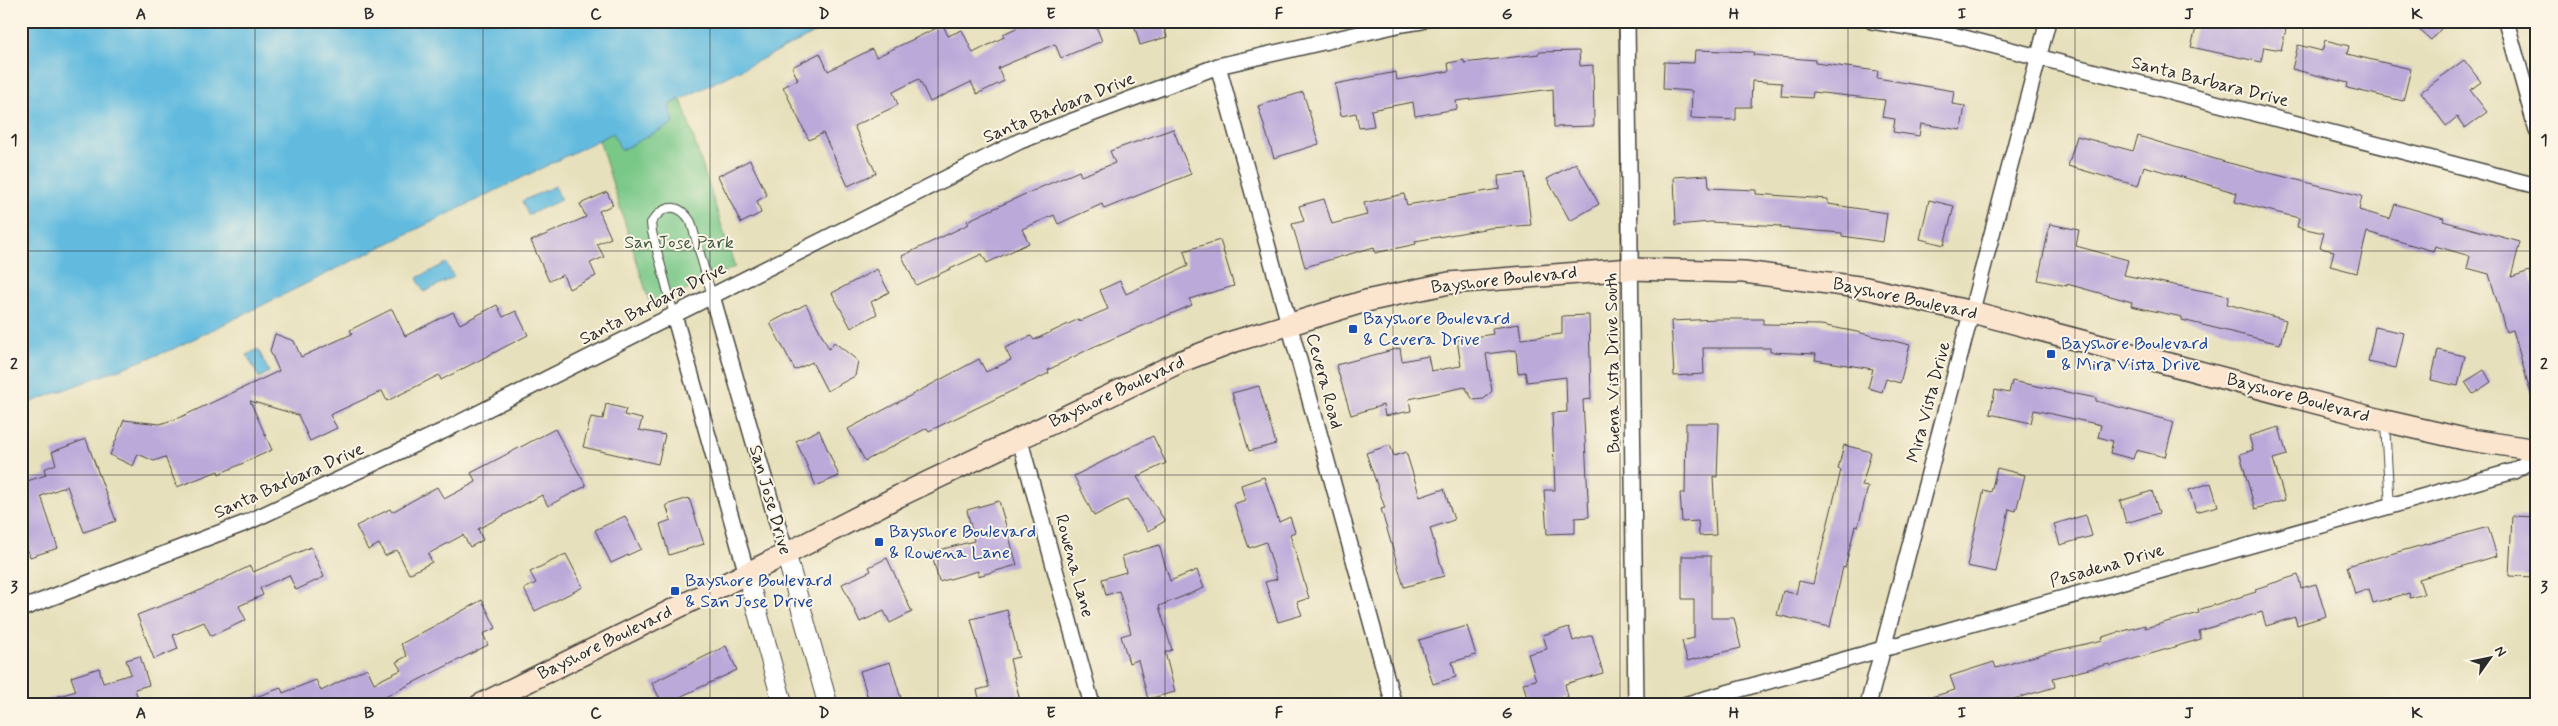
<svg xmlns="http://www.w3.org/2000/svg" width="2558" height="726" font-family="Mynerve,sans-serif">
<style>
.green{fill:#79c888;stroke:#527a5a}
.water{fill:#62bbdf;stroke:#467385}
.building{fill:#bba9da}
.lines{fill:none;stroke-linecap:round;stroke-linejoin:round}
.service-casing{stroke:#474641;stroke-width:10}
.minor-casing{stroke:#474641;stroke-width:18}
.tertiary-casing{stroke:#474641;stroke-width:21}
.secondary-casing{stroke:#474641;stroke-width:24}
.service{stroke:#fff;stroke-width:8}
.minor{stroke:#fff;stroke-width:15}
.tertiary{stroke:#fff;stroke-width:19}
.secondary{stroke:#fce5cf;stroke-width:21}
.grid{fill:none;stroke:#2b2b2b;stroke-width:1;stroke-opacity:0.55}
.transit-dot{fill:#1a4fb4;stroke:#fcf5e5;stroke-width:2}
.labels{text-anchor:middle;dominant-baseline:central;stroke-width:4;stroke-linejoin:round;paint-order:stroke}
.street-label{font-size:18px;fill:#2b2b2b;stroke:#fcf5e5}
.park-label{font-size:18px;fill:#425a47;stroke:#fcf5e5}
.transit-label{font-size:18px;fill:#164399;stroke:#fcf5e5;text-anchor:start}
.neatline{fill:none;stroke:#2b2b2b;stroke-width:2}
.grid-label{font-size:16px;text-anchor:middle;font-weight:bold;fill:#2b2b2b}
</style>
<rect width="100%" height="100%" fill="#fcf5e5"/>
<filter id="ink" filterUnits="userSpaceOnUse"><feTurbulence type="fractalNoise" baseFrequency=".02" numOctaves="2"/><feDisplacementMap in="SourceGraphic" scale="10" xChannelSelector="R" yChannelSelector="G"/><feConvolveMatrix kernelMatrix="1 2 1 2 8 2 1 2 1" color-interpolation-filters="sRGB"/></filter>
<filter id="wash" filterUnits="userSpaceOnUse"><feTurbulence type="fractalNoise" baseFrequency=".0096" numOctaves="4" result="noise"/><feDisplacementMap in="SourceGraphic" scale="20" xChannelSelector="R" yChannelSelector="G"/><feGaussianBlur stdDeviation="1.12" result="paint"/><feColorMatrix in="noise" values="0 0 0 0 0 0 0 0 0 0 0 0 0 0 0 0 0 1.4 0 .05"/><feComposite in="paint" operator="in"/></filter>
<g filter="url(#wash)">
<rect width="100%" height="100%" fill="#e7e0bc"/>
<path class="green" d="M681 99 735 267 651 307 599 140 614 132 621 150 674 123 669 106Z"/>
<path class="water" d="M21 21H839L669 105 674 123 621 150 613 133 173 349 21 406Z
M555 186 561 200 528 215 522 201Z
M446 263 454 277 424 292 417 278Z
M258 349 269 372 259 378 247 355Z"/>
<g id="blocks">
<path class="building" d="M1032 21H1094L1102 41 1061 58 1055 44 998 68 1004 81 977 94 971 82 930 102 919 79 893 92 898 105 854 126 876 173 848 186 823 133 809 140 783 87 798 80 792 67 820 53 828 71 872 49 876 57 943 25 948 36 962 30 973 53 1004 37 1003 34Z
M1133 21H1162L1167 37 1140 45Z
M2198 21H2288L2281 50 2264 47 2261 62 2191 47Z
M2409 21H2448L2431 40Z
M2325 40 2349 46 2347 54 2411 69 2403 101 2347 88 2348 83 2292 69 2298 45 2322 51Z
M1695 50 1754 52 1753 55 1815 60V63L1878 71 1877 78 1954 91 1952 104 1965 106 1961 130 1921 124 1919 136 1893 132 1895 119 1882 117 1885 100 1813 92 1812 98 1781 96 1782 83 1752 81 1751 107H1736V120L1691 118 1692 91 1663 89 1664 62 1694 63Z
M1579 51 1580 66 1593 65 1594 126 1554 127 1553 89 1456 101 1457 109 1415 116 1413 102 1371 110 1374 126 1359 128 1356 113 1341 116 1335 84 1396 72 1397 80 1449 71 1448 63 1464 60V63L1539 54V52Z
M2464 60 2481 82 2470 90 2487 112 2465 128 2457 117 2446 126 2421 92Z
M1303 92 1319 144 1274 158 1258 106Z
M1173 129 1191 174 1104 209 1102 204 1058 224 1054 215 1022 229 1029 243 987 263 982 254 916 285 902 256 969 224 967 221 1023 195 1079 171 1081 176 1115 163 1110 151Z
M2077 136 2133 151 2138 136 2225 162 2362 196 2359 210 2390 219 2395 204 2444 218 2443 221 2520 242 2511 277 2530 271 2537 294V398H2532L2513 330 2506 332 2489 274 2467 268 2470 256 2435 246 2433 251 2367 232 2357 273 2330 266 2334 251 2320 248 2324 233 2297 227 2299 218 2235 202 2237 193 2144 166 2138 186 2068 166Z
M750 160 767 195 757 201 761 213 741 223 718 176Z
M1576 163 1599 204 1570 221 1547 179Z
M1525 173 1531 225 1490 228 1415 241 1416 244 1375 253 1374 247 1305 267 1292 224 1304 221 1299 206 1324 199 1332 224 1367 215 1364 203 1404 194 1407 205 1499 189 1498 176Z
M1708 175 1709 188 1756 190V194L1828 199V204L1887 213 1883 242 1842 236V233L1780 228 1781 226 1710 222 1676 225 1674 177Z
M607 192 613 205 599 211 611 238 597 244 604 257 590 263 596 276 569 289 563 275 549 281 531 241 586 217 580 204Z
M1929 200 1954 206 1944 245 1920 239Z
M2050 224 2079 230 2076 246 2128 260 2124 275 2229 296 2227 304 2286 320 2280 344 2182 320V317L2131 306 2132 302 2067 284V286L2038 280Z
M1220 240 1234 286 1189 299 1192 305 1093 347 1048 370 1049 373 929 431 927 428 865 461 848 429 979 359 986 372 1011 360 1005 348 1031 336 1034 340 1079 319 1080 321 1108 309 1100 290 1120 281 1126 294 1188 266 1184 251Z
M877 269 889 292 871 302 877 314 851 328 832 293Z
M806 304 829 349 834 342 858 361 855 376 827 391 812 362 795 370 770 323Z
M497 305 503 317 516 311 528 335 441 380 439 375 387 401 382 391 330 415 337 428 310 441 298 415 250 401 272 450 219 474 218 471 177 487 165 457 154 461 138 454 133 466 110 455 124 420 160 424 181 417 279 371 270 351 275 334 294 341 301 357 352 334 350 330 392 309 405 336 453 312 460 324Z
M1589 315 1591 399 1583 400 1589 517 1575 518V533L1547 534 1544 490H1555L1552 413 1567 412 1566 377 1527 382 1525 372 1518 373 1516 350 1486 354 1492 391 1484 399 1473 400 1465 387 1409 399 1411 411 1385 416 1383 405 1351 415 1336 365 1400 348 1402 361 1428 356 1431 371 1461 366 1457 340 1493 334 1492 328 1519 324 1521 339 1562 334V316Z
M1718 319H1763V324L1821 325 1857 332 1910 345 1900 383 1886 379 1882 392 1868 388 1873 369 1815 360 1816 354 1770 352V348H1703L1704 374 1674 376 1671 321Z
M2375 327 2404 333 2396 368 2368 362Z
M2438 350 2465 356 2458 386 2431 380Z
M2484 370 2491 382 2473 394 2465 382Z
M2012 381 2096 398V401L2174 422 2165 457 2136 450 2133 459 2110 453 2113 441 2098 437 2101 425 2034 410 2031 423 1990 414 1995 390 2009 393Z
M1259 386 1276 444 1249 451 1232 393Z
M606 404 626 409 624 415 642 419 639 430 665 435 658 464 583 447 591 417 603 419Z
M1686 423H1719L1717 477 1713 476 1716 535 1699 536 1698 521 1682 522 1680 493H1685Z
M2279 427 2287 455 2273 459 2285 500 2255 509 2240 454 2253 450 2249 436Z
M555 429 586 486 548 506 542 495 478 529 483 540 470 547 463 535 428 554 432 562 409 574 397 550 385 556 379 544 368 550 356 526 390 509 392 512 437 487 444 499 476 482 471 473Z
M819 430 839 476 816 486 796 441Z
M1153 436 1166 463 1137 477 1165 521 1148 531 1127 499 1094 516 1074 476Z
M86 439 116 521 84 532 67 486 41 496 58 548 30 557 21 528V483L46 475 44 469 56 464 52 452Z
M1390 445 1394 456 1406 452 1420 497 1444 489 1454 520 1430 528 1444 576 1404 587 1381 509 1385 508 1366 453Z
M1844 445 1871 452 1862 486 1868 487 1858 527 1855 526 1845 568 1843 567 1830 627 1777 615 1783 591 1796 594 1799 581 1813 584 1841 470 1838 469Z
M1997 468 2025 475 2016 511 2009 509 1996 572 1967 566 1984 490 1991 492Z
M1264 477 1279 522 1290 517 1295 532 1290 534 1309 598 1297 602 1302 615 1278 622 1265 582 1277 579 1266 542 1249 548 1234 504 1245 500 1241 485Z
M2211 483 2218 506 2196 512 2189 490Z
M2152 491 2159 513 2126 523 2120 501Z
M689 498 704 544 669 555 660 524 671 520 666 505Z
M999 501 1017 565 978 576V571L939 582 931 552 974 541 967 510Z
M2086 515 2092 536 2060 545 2054 524Z
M625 516 641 549 611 563 595 530Z
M2512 516 2537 517V577L2509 576Z
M2488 527 2497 556 2419 579 2424 594 2410 598 2409 593 2373 603 2369 589 2355 594 2347 566Z
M1159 545 1170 581 1197 570 1204 588 1159 606 1172 650 1165 652 1175 692 1148 699 1138 660 1129 663 1121 636 1131 633 1119 591 1106 595 1102 579 1126 572 1122 556Z
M311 547 324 577 296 590 289 575 260 588 263 595 239 606 246 620 211 636 204 622 173 635 178 649 154 659 137 615 192 594 250 566 253 572Z
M566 554 583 587 535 611 524 589 536 583 530 572Z
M1682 556H1711V618H1734L1741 648 1687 661 1682 641 1694 638V599H1682Z
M887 558 912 612 890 623 884 611 860 622 842 584 871 571 869 567Z
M2298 575 2301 588 2316 584 2326 616 2297 625 2295 617 2266 626 2262 612 2199 631 2201 639 2110 666 2109 664 2053 678 2055 687 2007 701 2008 705H1919L1918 701 1955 690 1950 676 1994 662 1996 668 2045 653 2103 640 2102 637 2145 625V628L2199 613 2198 610 2256 592 2255 589Z
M482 600 496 628 483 634 488 645 369 705H239V703L281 688 283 693 316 680 321 691 367 668 374 683 401 670 396 662 407 656 401 644Z
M1007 610 1019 657 1010 659 1021 705H981L977 690 989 687 971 619Z
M1467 626 1476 655 1452 662 1456 677 1433 684 1419 640Z
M1569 627 1573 641 1592 635 1603 673 1565 684 1568 697 1542 705H1529L1523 683 1536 680 1528 654 1547 649 1543 635Z
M726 646 737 670 663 705 652 683Z
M140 656 149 685 135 689 140 705H44L43 701 76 691 71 677 99 668 103 683 131 674 126 660Z
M890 662 903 705H870L860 671Z"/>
</g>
</g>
<g filter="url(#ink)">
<use href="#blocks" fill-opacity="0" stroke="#474641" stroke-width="1"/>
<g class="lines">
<defs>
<path id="service" d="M674 315 652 232 651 223C664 203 679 203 691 222L712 296
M2385 424 2390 507"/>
<path id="minor" d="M1627 21 1636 705
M1872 21 1945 33 2537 186
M2506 21 2537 131
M1218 66 1394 705
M712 296 786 554
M674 315 747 574
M1019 437 1092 705
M21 609 248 522 443 431 1020 141 1218 66 1402 24 1422 21
M1684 705 2514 471 2537 456
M1868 705 2048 21"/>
<path id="tertiary" d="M786 554 828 705
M747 574 783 705"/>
<path id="secondary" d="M480 705 786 554 899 496 1182 361 1232 342 1366 301 1449 283 1631 269 1744 272 1866 288 1972 312 2385 421 2464 439 2537 450"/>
</defs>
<use href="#service" class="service-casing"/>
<use href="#minor" class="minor-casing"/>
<use href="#tertiary" class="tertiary-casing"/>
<use href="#secondary" class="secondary-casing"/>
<use href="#service" class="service"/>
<use href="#minor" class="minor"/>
<use href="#tertiary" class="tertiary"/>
<use href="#secondary" class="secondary"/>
</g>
</g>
<path class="grid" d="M255 21V705M483 21V705M710 21V705M938 21V705M1165 21V705M1393 21V705M1620 21V705M1848 21V705M2075 21V705M2303 21V705M21 251H2537M21 475H2537"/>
<g class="transit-dot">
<rect x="1348" y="324" width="10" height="10" rx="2.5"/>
<rect x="2046" y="349" width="10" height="10" rx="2.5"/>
<rect x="874" y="537" width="10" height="10" rx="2.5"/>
<rect x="670" y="586" width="10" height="10" rx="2.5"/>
</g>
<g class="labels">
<g class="street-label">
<text transform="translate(2210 82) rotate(14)">Santa Barbara Drive</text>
<text transform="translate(1059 108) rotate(-22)">Santa Barbara Drive</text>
<text transform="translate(1504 280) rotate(-6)">Bayshore Boulevard</text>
<text transform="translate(1905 299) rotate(12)">Bayshore Boulevard</text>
<text transform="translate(653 304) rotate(-27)">Santa Barbara Drive</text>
<text transform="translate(1613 363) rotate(-91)">Buena Vista Drive South</text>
<text transform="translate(1324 381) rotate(75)">Cevera Road</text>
<text transform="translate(1117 392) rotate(-25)">Bayshore Boulevard</text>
<text transform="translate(2298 398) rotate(15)">Bayshore Boulevard</text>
<text transform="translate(1929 402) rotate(-75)">Mira Vista Drive</text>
<text transform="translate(289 481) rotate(-24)">Santa Barbara Drive</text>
<text transform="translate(770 500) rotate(74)">San Jose Drive</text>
<text transform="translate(1074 566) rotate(75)">Rowena Lane</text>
<text transform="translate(2107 566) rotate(-16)">Pasadena Drive</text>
<text transform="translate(605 643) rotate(-26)">Bayshore Boulevard</text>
</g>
<g class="park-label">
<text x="679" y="243">San Jose Park</text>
</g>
<g class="transit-label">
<text x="1363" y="319">Bayshore Boulevard<tspan x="1363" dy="21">&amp; Cevera Drive</tspan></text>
<text x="2061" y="344">Bayshore Boulevard<tspan x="2061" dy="21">&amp; Mira Vista Drive</tspan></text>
<text x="889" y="532">Bayshore Boulevard<tspan x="889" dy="21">&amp; Rowena Lane</tspan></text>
<text x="685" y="581">Bayshore Boulevard<tspan x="685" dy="21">&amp; San Jose Drive</tspan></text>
</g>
</g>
<rect width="2558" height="726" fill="none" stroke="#fcf5e5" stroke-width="55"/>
<g transform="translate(2490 658) rotate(57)" stroke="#fcf5e5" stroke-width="4" paint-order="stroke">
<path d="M0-4L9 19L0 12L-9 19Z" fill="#2b2b2b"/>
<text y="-8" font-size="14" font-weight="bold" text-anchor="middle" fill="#2b2b2b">N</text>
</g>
<rect x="28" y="28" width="2502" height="670" class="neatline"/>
<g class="grid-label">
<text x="141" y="19">A</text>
<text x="369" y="19">B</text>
<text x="596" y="19">C</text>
<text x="824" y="19">D</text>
<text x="1051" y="19">E</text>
<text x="1279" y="19">F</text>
<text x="1507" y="19">G</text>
<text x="1734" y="19">H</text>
<text x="1962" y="19">I</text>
<text x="2189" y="19">J</text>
<text x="2417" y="19">K</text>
<text x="14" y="145">1</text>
<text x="2544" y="145">1</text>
<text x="14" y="369">2</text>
<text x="2544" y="369">2</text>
<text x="14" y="592">3</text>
<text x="2544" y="592">3</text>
<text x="141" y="718">A</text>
<text x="369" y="718">B</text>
<text x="596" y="718">C</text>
<text x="824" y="718">D</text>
<text x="1051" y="718">E</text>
<text x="1279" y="718">F</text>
<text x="1507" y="718">G</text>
<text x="1734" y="718">H</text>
<text x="1962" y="718">I</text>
<text x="2189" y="718">J</text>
<text x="2417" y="718">K</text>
</g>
</svg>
